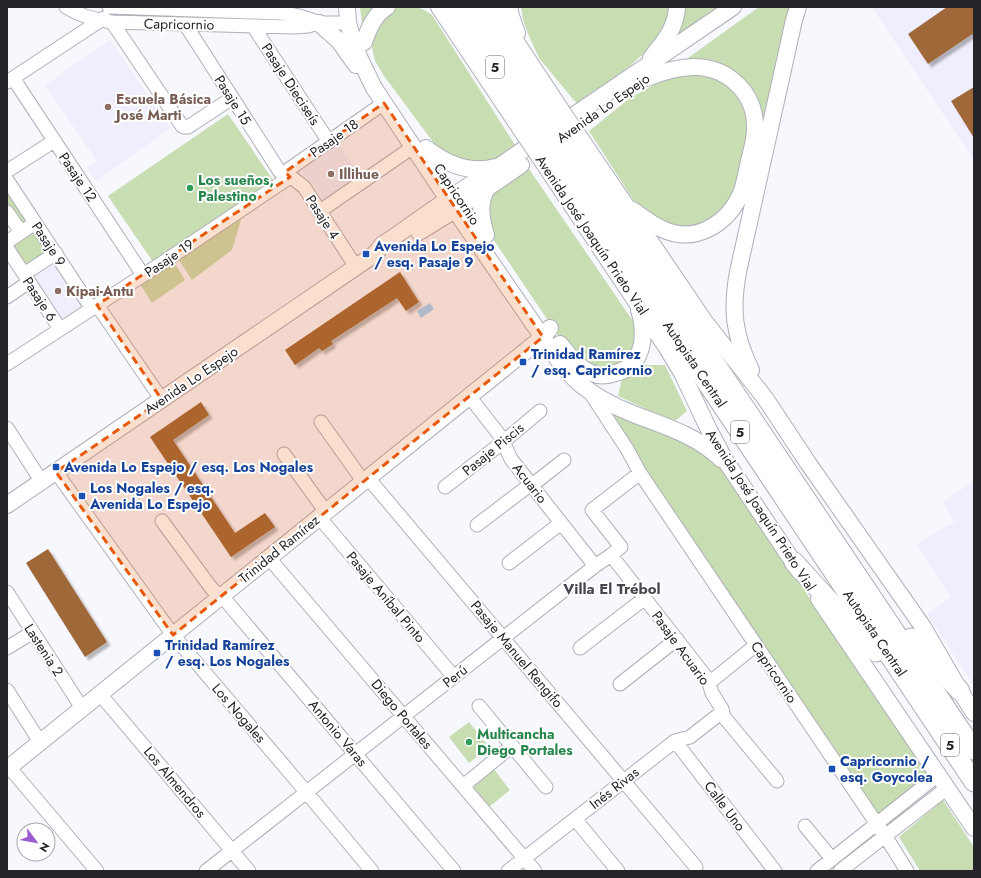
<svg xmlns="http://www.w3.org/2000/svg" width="981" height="878" font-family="Jost,sans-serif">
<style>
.built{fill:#eeeefd}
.green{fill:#c8deb2}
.water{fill:#a3d2fb}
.building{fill:#9f6739;filter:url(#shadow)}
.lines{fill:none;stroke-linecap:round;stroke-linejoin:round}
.minor-casing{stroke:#afafb9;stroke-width:15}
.major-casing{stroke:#afafb9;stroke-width:18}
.highway-casing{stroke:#afafb9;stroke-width:21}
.minor{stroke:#fff;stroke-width:13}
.major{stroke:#fff;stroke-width:16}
.highway{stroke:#fff;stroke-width:19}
.major-bridge-casing{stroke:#afafb9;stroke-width:18;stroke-linecap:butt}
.highway-bridge-casing{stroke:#afafb9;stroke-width:21;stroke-linecap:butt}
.major-bridge{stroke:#fff;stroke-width:16}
.highway-bridge{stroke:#fff;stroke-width:19}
.marked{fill:#e8590c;fill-opacity:0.2;stroke:#e8590c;stroke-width:3;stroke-dasharray:8 5;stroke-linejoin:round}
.education-dot{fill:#8d6e63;stroke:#fff;stroke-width:1.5}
.leisure-dot{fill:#2e9e5b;stroke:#fff;stroke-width:1.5}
.transit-dot{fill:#1a4fb4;stroke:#fff;stroke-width:1.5}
.labels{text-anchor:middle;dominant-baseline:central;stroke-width:4;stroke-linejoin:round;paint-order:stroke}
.shield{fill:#fff;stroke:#666669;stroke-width:1}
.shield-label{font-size:13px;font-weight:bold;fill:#252529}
.street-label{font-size:14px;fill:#252529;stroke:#fff}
.education-label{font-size:14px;font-weight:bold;fill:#785e54;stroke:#fff;text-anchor:start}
.leisure-label{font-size:14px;font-weight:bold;fill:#27864d;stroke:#fff;text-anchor:start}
.transit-label{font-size:14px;font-weight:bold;fill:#164399;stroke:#fff;text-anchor:start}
.neighbourhood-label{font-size:15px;font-weight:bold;fill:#46464f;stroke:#fff}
</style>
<defs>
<filter id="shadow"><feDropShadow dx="3.5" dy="3.5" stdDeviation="1" flood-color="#0004"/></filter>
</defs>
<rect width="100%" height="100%" fill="#f7f7fe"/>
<path class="built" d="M872 7H974V160Z
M110 40 171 128 96 181 87 168 97 161 45 85Z
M338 143 362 179 324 204 301 169Z
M55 259 87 308 61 324 30 275Z
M974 481V686L927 614 951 597 916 544 954 522 943 502Z"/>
<path class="green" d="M360 7H377L364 23H362Z
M398 7C414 6 419 6 432 15L517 148 486 164 448 157 433 142 384 76 375 61 371 43 384 14Z
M521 7H671L669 20 652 46 631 65 577 104 539 58 528 34 523 19Z
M682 7H725L673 40Z
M759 7H796L762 140 754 100 685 60Z
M679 73 717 76 741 97 750 126 737 192 708 224 673 228 636 204 589 131 630 98 668 77Z
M228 114 273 180 153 262 108 196Z
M527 166 635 324 638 331 633 356 607 373 574 359 489 233V195Z
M7 187 31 222 21 228 7 207Z
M243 213 232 250 192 280 177 257Z
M34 228 51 254 28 268 11 244Z
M173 261 185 280 152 303 140 284Z
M643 365H665L687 411 674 422 618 396 622 379 632 375Z
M601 403 714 457 729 477 867 684 928 770 930 779 881 815 874 813Z
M469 722 489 747 469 763 449 737Z
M493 768 510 790 489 807 471 785Z
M943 800 974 847V871H920L899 837Z"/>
<path class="water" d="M430 303 434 309 421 318 417 311Z"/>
<path class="building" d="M947 7H974V33L928 64 908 34Z
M974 87V138L951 101Z
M400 272 419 302 406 311 397 298 331 341 333 344 322 351 319 348 295 365 285 350Z
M201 402 209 415 173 440 235 533 265 513 275 527 231 557 150 437Z
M48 549 107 642 85 657 26 563Z"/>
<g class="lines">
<defs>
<path id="minor" d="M66 7C80 16 95 20 112 22L294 27 308 26 319 23H348
M109 7 280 13C294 14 306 17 319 23
M112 22 182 126 184 127H188L232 98
M185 24 278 169 280 172H285L304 187 356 267
M253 26 329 142
M13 78 143 275
M7 82 104 18
M7 171 54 141
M285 172 384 103
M7 180 92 309
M320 211 413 147
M7 212 21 232
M7 243 10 240 35 223
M7 248 60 329
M24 274 56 253
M7 297 29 282
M97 305 162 400
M7 364 168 259 290 177
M589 391 627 449 640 473 889 842 907 871
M469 396 501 437 511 459 595 566
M321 422 363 481
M7 428 42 482
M284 454 326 512
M56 472 173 635 302 787 372 871
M368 478 696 867
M445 487 503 442 540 411
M319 517 454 677
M162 521 212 589 227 602 454 871
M477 525 527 487 536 482 564 460
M611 555 706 677 709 683 712 693 722 709 724 717 777 781
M269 558 535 871
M509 563 561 523
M7 592 82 708
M7 648 33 632
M580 648 645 598
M709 683 756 645
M620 684 677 639
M7 690 40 742
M100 694 249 871
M479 706 546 787
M675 741 775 871
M9 767 97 871
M463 786 512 746
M575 819 618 871
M805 826 832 859
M206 871 595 566 611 555 621 547 592 510 640 473
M508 871 675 741 690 737 722 712
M817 871 938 775
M840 871 947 788"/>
<path id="major" d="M347 7 348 23 352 37 359 57 374 88 455 210 561 364C567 371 573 378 580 384 595 396 613 406 631 413 663 426 695 434 721 459
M439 7 524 134
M493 7 561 110
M509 7 511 16 517 33
M319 23 339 41 356 65
M364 42C369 28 374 15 387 7
M651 58C664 42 676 28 677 7
M580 138 705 322 765 398 808 463 923 627 960 691 974 713
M426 148C446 164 470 174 496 167
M543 162 667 348 682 373 709 430 725 460 800 572
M633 210C642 217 652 224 662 229 696 245 729 223 742 191 745 181 747 171 749 161 753 146 757 131 754 115 752 104 747 94 739 86 713 59 679 65 647 78
M419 232 455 210 521 165
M486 235C481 219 478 202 488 187
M560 344C569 355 577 367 591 373 598 376 605 376 612 374 644 368 647 336 639 310
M751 370C734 335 731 310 738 272L794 20 798 7
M7 505 375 254 382 245 391 239 448 199 501 165 733 7
M819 599 974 828
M7 769 543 337 550 328"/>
<path id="highway" d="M455 7 536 127
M476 7 550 117
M569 145 974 750
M554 154 974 782
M794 562 876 652
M911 638 960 691"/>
</defs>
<use href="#minor" class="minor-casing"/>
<use href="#major" class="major-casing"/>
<use href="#highway" class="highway-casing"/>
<use href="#minor" class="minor"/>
<use href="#major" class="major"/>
<use href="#highway" class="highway"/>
<defs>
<path id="major-bridge" d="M561 110 580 138
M524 134 543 162"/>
<path id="highway-bridge" d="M550 117 569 145
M536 127 554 154"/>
</defs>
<use href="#major-bridge" class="major-bridge-casing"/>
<use href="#highway-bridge" class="highway-bridge-casing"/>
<use href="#major-bridge" class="major-bridge"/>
<use href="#highway-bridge" class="highway-bridge"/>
</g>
<path class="marked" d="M384 103 543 337 173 635 56 472 162 400 97 305 290 177 285 172Z"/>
<g class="education-dot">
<circle cx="108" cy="107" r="4"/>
<circle cx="331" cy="174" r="4"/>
<circle cx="58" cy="291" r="4"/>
</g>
<g class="leisure-dot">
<circle cx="190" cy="188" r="4"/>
<circle cx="469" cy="742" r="4"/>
</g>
<g class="transit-dot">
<rect x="362" y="250" width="8" height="8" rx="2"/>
<rect x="519" y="358" width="8" height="8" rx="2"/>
<rect x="52" y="463" width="8" height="8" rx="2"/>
<rect x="78" y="492" width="8" height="8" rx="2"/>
<rect x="153" y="649" width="8" height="8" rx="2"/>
<rect x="828" y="765" width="8" height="8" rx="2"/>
</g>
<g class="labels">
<g class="shield">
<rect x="486" y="56" width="18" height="22" rx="3"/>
<rect x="731" y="421" width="18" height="22" rx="3"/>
<rect x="941" y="734" width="18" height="22" rx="3"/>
</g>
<g class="shield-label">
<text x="495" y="67">5</text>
<text x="740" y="432">5</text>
<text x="950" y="745">5</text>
</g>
<g class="street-label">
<text transform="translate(179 24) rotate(1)">Capricornio</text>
<text transform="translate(291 84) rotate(57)">Pasaje Dieciseís</text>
<text transform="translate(233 100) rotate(58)">Pasaje 15</text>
<text transform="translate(603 108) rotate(-35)">Avenida Lo Espejo</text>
<text transform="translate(334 138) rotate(-35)">Pasaje 18</text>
<text transform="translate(78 177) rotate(56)">Pasaje 12</text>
<text transform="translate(457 194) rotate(56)">Capricornio</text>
<text transform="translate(323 217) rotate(57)">Pasaje 4</text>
<text transform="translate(592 235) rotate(56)">Avenida José Joaquín Prieto Vial</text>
<text transform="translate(49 244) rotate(57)">Pasaje 9</text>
<text transform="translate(169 258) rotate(-34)">Pasaje 19</text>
<text transform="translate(40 299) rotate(57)">Pasaje 6</text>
<text transform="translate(695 364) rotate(56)">Autopista Central</text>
<text transform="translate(191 380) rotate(-34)">Avenida Lo Espejo</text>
<text transform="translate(493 449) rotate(-39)">Pasaje Piscis</text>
<text transform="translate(530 483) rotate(52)">Acuario</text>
<text transform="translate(761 510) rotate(57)">Avenida José Joaquín Prieto Vial</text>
<text transform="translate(279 549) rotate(-39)">Trinidad Ramírez</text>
<text transform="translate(386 597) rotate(50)">Pasaje Aníbal Pinto</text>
<text transform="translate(875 633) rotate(56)">Autopista Central</text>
<text transform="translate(681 648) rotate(54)">Pasaje Acuario</text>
<text transform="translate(44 650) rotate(57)">Lastenia 2</text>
<text transform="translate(517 654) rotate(50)">Pasaje Manuel Rengifo</text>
<text transform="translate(774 672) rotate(56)">Capricornio</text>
<text transform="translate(455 676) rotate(-38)">Perú</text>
<text transform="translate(239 713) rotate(49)">Los Nogales</text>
<text transform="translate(402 714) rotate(50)">Diego Portales</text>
<text transform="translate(338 733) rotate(50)">Antonio Varas</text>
<text transform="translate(175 782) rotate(50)">Los Almendros</text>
<text transform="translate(614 788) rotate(-38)">Inés Rivas</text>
<text transform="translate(725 806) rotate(53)">Calle Uno</text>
</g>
<g class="education-label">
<text x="116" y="99">Escuela Básica<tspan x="116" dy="16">José Marti</tspan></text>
<text x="339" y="174">Illihue</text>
<text x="66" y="291">Kipai-Antu</text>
</g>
<g class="leisure-label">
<text x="198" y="180">Los sueños,<tspan x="198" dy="16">Palestino</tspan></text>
<text x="477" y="734">Multicancha<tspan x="477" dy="16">Diego Portales</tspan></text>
</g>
<g class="transit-label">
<text x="374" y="246">Avenida Lo Espejo<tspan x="374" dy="16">/ esq. Pasaje 9</tspan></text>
<text x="531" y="354">Trinidad Ramírez<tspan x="531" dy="16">/ esq. Capricornio</tspan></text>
<text x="64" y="467">Avenida Lo Espejo / esq. Los Nogales</text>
<text x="90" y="488">Los Nogales / esq.<tspan x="90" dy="16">Avenida Lo Espejo</tspan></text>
<text x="165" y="645">Trinidad Ramírez<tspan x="165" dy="16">/ esq. Los Nogales</tspan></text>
<text x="840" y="761">Capricornio /<tspan x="840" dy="16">esq. Goycolea</tspan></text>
</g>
<g class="neighbourhood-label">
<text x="612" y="589">Villa El Trébol</text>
</g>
</g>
<rect width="981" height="878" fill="none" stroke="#252529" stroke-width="16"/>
<g transform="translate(36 842) rotate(122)"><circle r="19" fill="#ffffff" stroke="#a8a8a9"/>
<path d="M0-3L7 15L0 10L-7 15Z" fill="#9c5ad0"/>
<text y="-6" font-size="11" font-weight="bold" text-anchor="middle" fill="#252529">N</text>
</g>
</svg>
